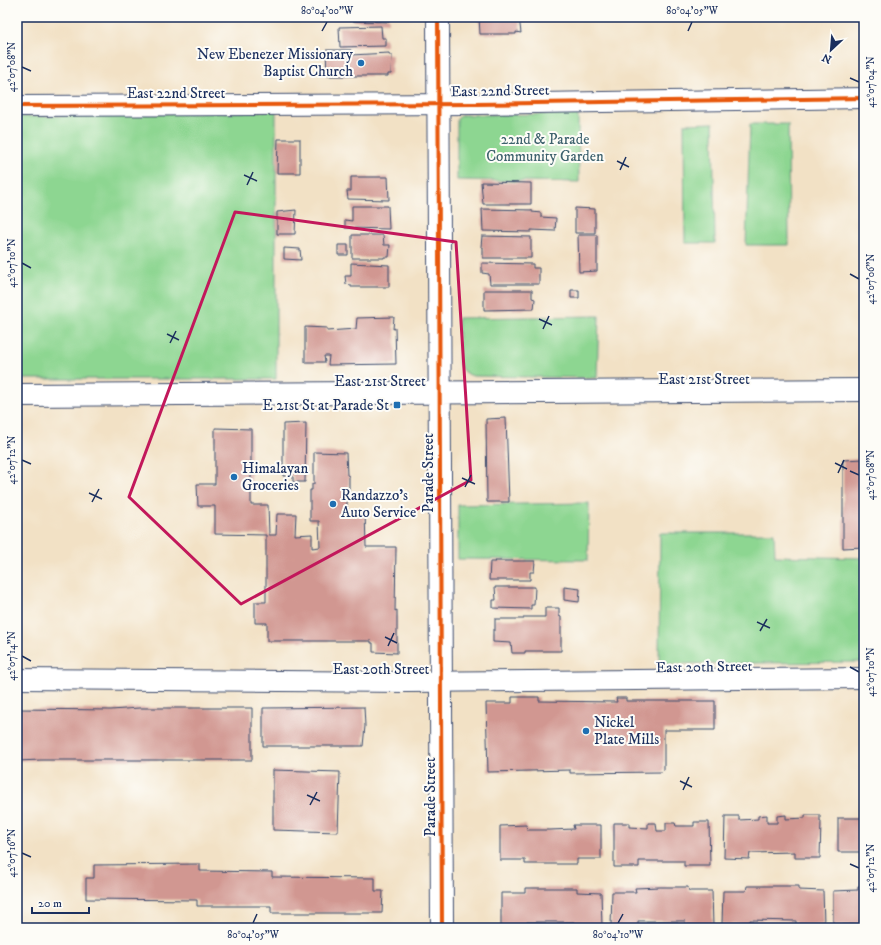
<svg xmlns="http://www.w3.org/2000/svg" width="881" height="945" font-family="'IM FELL DW Pica',serif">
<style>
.green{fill:#8dd691;stroke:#548278}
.building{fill:#d19791}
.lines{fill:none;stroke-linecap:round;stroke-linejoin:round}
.street-casing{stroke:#3b4a6d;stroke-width:22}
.secondary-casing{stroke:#3b4a6d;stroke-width:24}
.street{stroke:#fff;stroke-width:20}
.secondary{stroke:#fff;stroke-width:22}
.cycleway-casing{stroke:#fdfcf7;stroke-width:6}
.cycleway{stroke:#e8590c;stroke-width:4}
.marked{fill:none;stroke:#c2185b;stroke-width:3;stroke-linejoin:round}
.ticks{fill:none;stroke:#1b2f5e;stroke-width:1.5}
.poi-dot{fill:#1f6fb2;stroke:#fdfcf7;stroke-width:1.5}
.labels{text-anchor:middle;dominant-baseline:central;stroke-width:4;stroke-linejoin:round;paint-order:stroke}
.poi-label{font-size:15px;fill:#1b2f5e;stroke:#fdfcf7;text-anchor:start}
.street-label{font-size:15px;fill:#1b2f5e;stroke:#fdfcf7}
.park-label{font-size:15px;fill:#3d616d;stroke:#fdfcf7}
.neatline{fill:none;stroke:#1b2f5e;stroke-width:1.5}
.ticks-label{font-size:10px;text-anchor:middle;fill:#1b2f5e}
</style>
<rect width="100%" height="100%" fill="#fdfcf7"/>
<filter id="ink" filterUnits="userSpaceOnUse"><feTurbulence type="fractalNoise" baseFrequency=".025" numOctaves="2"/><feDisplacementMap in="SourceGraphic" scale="8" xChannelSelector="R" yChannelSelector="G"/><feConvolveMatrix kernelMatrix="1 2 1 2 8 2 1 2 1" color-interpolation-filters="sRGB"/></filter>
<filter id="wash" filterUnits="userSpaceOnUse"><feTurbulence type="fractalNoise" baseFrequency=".012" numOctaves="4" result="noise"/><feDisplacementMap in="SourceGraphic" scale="16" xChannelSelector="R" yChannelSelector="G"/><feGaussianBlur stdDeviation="0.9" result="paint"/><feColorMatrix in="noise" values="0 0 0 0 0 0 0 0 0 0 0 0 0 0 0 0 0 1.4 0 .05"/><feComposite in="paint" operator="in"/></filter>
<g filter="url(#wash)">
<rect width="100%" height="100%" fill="#f2e1c5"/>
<path class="green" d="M276 111V379H17V117Z
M578 114 579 182 457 180V119L462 115Z
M713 123 715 243H685L684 124Z
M750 124H788L789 245H746Z
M599 316 597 378 473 376C467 374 461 371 459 364L458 318Z
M589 503 588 560 458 559V505Z
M660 533H774L775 556 864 558V662L659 664Z"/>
<g id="blocks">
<path class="building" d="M353 17H389V22L353 21Z
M479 17H519L521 33 516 32V34H480Z
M381 26 382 38H386V46L340 47 339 27Z
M326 50H351V55L389 53V55H392L391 74H388V76H327Z
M278 139H300V173H277Z
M351 177H388L389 200 348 199 347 191H351Z
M481 182 531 183V204H483Z
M352 206H388L389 229 345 228V220L352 221Z
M575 208 595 209V233H575Z
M482 209 532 210V212L541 213V217L556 218 555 231 531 230V232L483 231Z
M296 210 295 234H277V212Z
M352 235H383L384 245H390L389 257H384V258H352Z
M578 235H597V271L579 272Z
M482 236 531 237V258H483V247H481Z
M338 245H348V255H338Z
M284 248 300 249 301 260 284 259Z
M351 263 389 265V287H351V285L346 284 345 276H351Z
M482 263 533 264V268H539V284H490L489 274 482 273Z
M484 290H532V298L535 299 534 309 484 310Z
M571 290H579V298H571Z
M394 317 393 329 395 328 396 364 328 365 329 356H324L325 362H305V327L327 328V331L356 329 357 318Z
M506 418 509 502H487L486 419Z
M306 423 305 482H293V476H283V424Z
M215 428 251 429V505H268L269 535H276L277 514H296L295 535 312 534V548L320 547 319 521H310V490H312V484H314V452L346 453 347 475 349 476V494H347V512H365L366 547H396L395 611 397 610V653L373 652V643H371V641H267V623H255V602H266V535L215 534V506H198L197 484H215Z
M864 459V547L843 548V460Z
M495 561H535L534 572H530V580H489L490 562H496Z
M495 587H535L534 605H531V609L493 608V600H496Z
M564 587 580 589 579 602 564 600Z
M545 608H559V616L561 617V651H525V653H512L511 643 493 642V630H495V619H524V617H545Z
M512 697H539V701L617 702 616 698H626V701H715V730H664V770L662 772 570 773V770L488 772 486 703H512Z
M364 707 365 726 363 746H263V708Z
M139 708H252V760H41L17 761V709L111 710Z
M273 770 340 772 338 832 273 830Z
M767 815V823H777V816L786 815V819L805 818V815H820V821H821L820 858H795V852L750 853 749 859 724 858 725 816H739V820L758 819V816Z
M838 818H863L864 852H838Z
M694 822H709L710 866H684V861H639V867H614V823H629V827L648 828V823H656L657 831H666V823H675L676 826H694Z
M526 825 527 830H550L574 829 573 825H601V859H577V864H525V860H500V826Z
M200 864V871L272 872V877L375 878V891H383L382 913H271V906H197V900L86 899V878H94V865Z
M747 886H799V890L823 891 824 924 796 925V921L750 920V925L722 924 723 891H746Z
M858 886H864V919H860V925H833V891L858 890Z
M660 887H688L689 891H712L713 926 685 925V921H638V926H611L612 892H636L635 888Z
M525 888H577V892L601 893 602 926H574V922H527V926H501V893H525Z"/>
</g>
</g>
<g filter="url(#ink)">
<use href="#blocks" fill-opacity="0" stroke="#3b4a6d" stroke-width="1"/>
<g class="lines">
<defs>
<path id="street" d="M17 106 476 104 864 98
M17 679 408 682 864 678"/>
<path id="secondary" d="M438 17 442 928
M17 395 864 390"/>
</defs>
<use href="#street" class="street-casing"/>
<use href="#secondary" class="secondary-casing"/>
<use href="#street" class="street"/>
<use href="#secondary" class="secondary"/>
<defs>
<path id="cycleway" d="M438 17 442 928
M17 106 476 104 864 98"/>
</defs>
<use href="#cycleway" class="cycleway-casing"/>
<use href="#cycleway" class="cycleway"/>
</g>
</g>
<path class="marked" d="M235 212 456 242 471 480 241 604 129 497Z"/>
<path class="ticks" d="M322 31 327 22M688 31 692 22M22 67 31 71M850 78 859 82M617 161 629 167M620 170 626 157M244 175 257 181M247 185 253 172M22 263 31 268M850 274 859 279M539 319 552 325M543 329 549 316M167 334 179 340M170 343 176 331M22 460 31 464M835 463 847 469M850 471 859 475M838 473 844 460M462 478 475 484M465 487 471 475M89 493 102 499M92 502 99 489M757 622 770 628M760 631 767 619M385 637 397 643M388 646 394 633M22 656 31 661M850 667 859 672M680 781 692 787M683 790 689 777M307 795 320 801M310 805 317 792M22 853 31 857M850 864 859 868M253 923 257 914M618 923 623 914"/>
<g class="poi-dot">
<circle cx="361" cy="63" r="4"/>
<rect x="393" y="401" width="8" height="8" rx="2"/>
<circle cx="234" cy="477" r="4"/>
<circle cx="333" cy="504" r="4"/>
<circle cx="586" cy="731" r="4"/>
</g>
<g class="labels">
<g class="poi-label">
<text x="353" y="54" text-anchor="end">New Ebenezer Missionary<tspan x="353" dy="17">Baptist Church</tspan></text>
<text x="389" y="405" text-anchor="end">E 21st St at Parade St</text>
<text x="242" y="468">Himalayan<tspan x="242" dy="17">Groceries</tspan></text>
<text x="341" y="495">Randazzo's<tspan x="341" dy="17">Auto Service</tspan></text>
<text x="594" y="722">Nickel<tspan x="594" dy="17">Plate Mills</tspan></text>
</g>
<g class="street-label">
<text transform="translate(500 91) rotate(-1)">East 22nd Street</text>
<text x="176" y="93">East 22nd Street</text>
<text x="704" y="379">East 21st Street</text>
<text x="380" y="381">East 21st Street</text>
<text transform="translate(428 473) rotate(-90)">Parade Street</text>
<text transform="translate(704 667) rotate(-1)">East 20th Street</text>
<text x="381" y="669">East 20th Street</text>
<text transform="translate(430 797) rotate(-90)">Parade Street</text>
</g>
<g class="park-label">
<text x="545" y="139">22nd &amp; Parade<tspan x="545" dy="17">Community Garden</tspan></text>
</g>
</g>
<rect width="881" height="945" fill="none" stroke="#fdfcf7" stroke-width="44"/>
<g transform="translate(831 50) rotate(206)" stroke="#fdfcf7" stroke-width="3" paint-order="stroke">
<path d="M0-3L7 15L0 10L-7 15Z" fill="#1b2f5e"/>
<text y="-6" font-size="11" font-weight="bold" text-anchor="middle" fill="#1b2f5e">N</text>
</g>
<path d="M32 907v6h57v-6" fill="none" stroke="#1b2f5e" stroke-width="2"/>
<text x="38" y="907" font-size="12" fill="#1b2f5e" stroke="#fdfcf7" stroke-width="3" paint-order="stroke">20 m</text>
<rect x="22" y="22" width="837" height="901" class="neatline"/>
<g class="ticks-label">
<text x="327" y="14">80°04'00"W</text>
<text x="692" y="14">80°04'05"W</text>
<text transform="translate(11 67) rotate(-90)" y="4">42°07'08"N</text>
<text transform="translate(870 82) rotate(-90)" y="4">42°07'04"N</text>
<text transform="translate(11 263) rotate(-90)" y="4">42°07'10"N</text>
<text transform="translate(870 279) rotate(-90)" y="4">42°07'06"N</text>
<text transform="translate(11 460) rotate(-90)" y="4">42°07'12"N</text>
<text transform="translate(870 475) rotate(-90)" y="4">42°07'08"N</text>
<text transform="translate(11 656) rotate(-90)" y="4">42°07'14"N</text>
<text transform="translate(870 672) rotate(-90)" y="4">42°07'10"N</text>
<text transform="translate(11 853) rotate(-90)" y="4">42°07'16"N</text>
<text transform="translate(870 868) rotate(-90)" y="4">42°07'12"N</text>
<text x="253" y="938">80°04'05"W</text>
<text x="618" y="938">80°04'10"W</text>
</g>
</svg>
